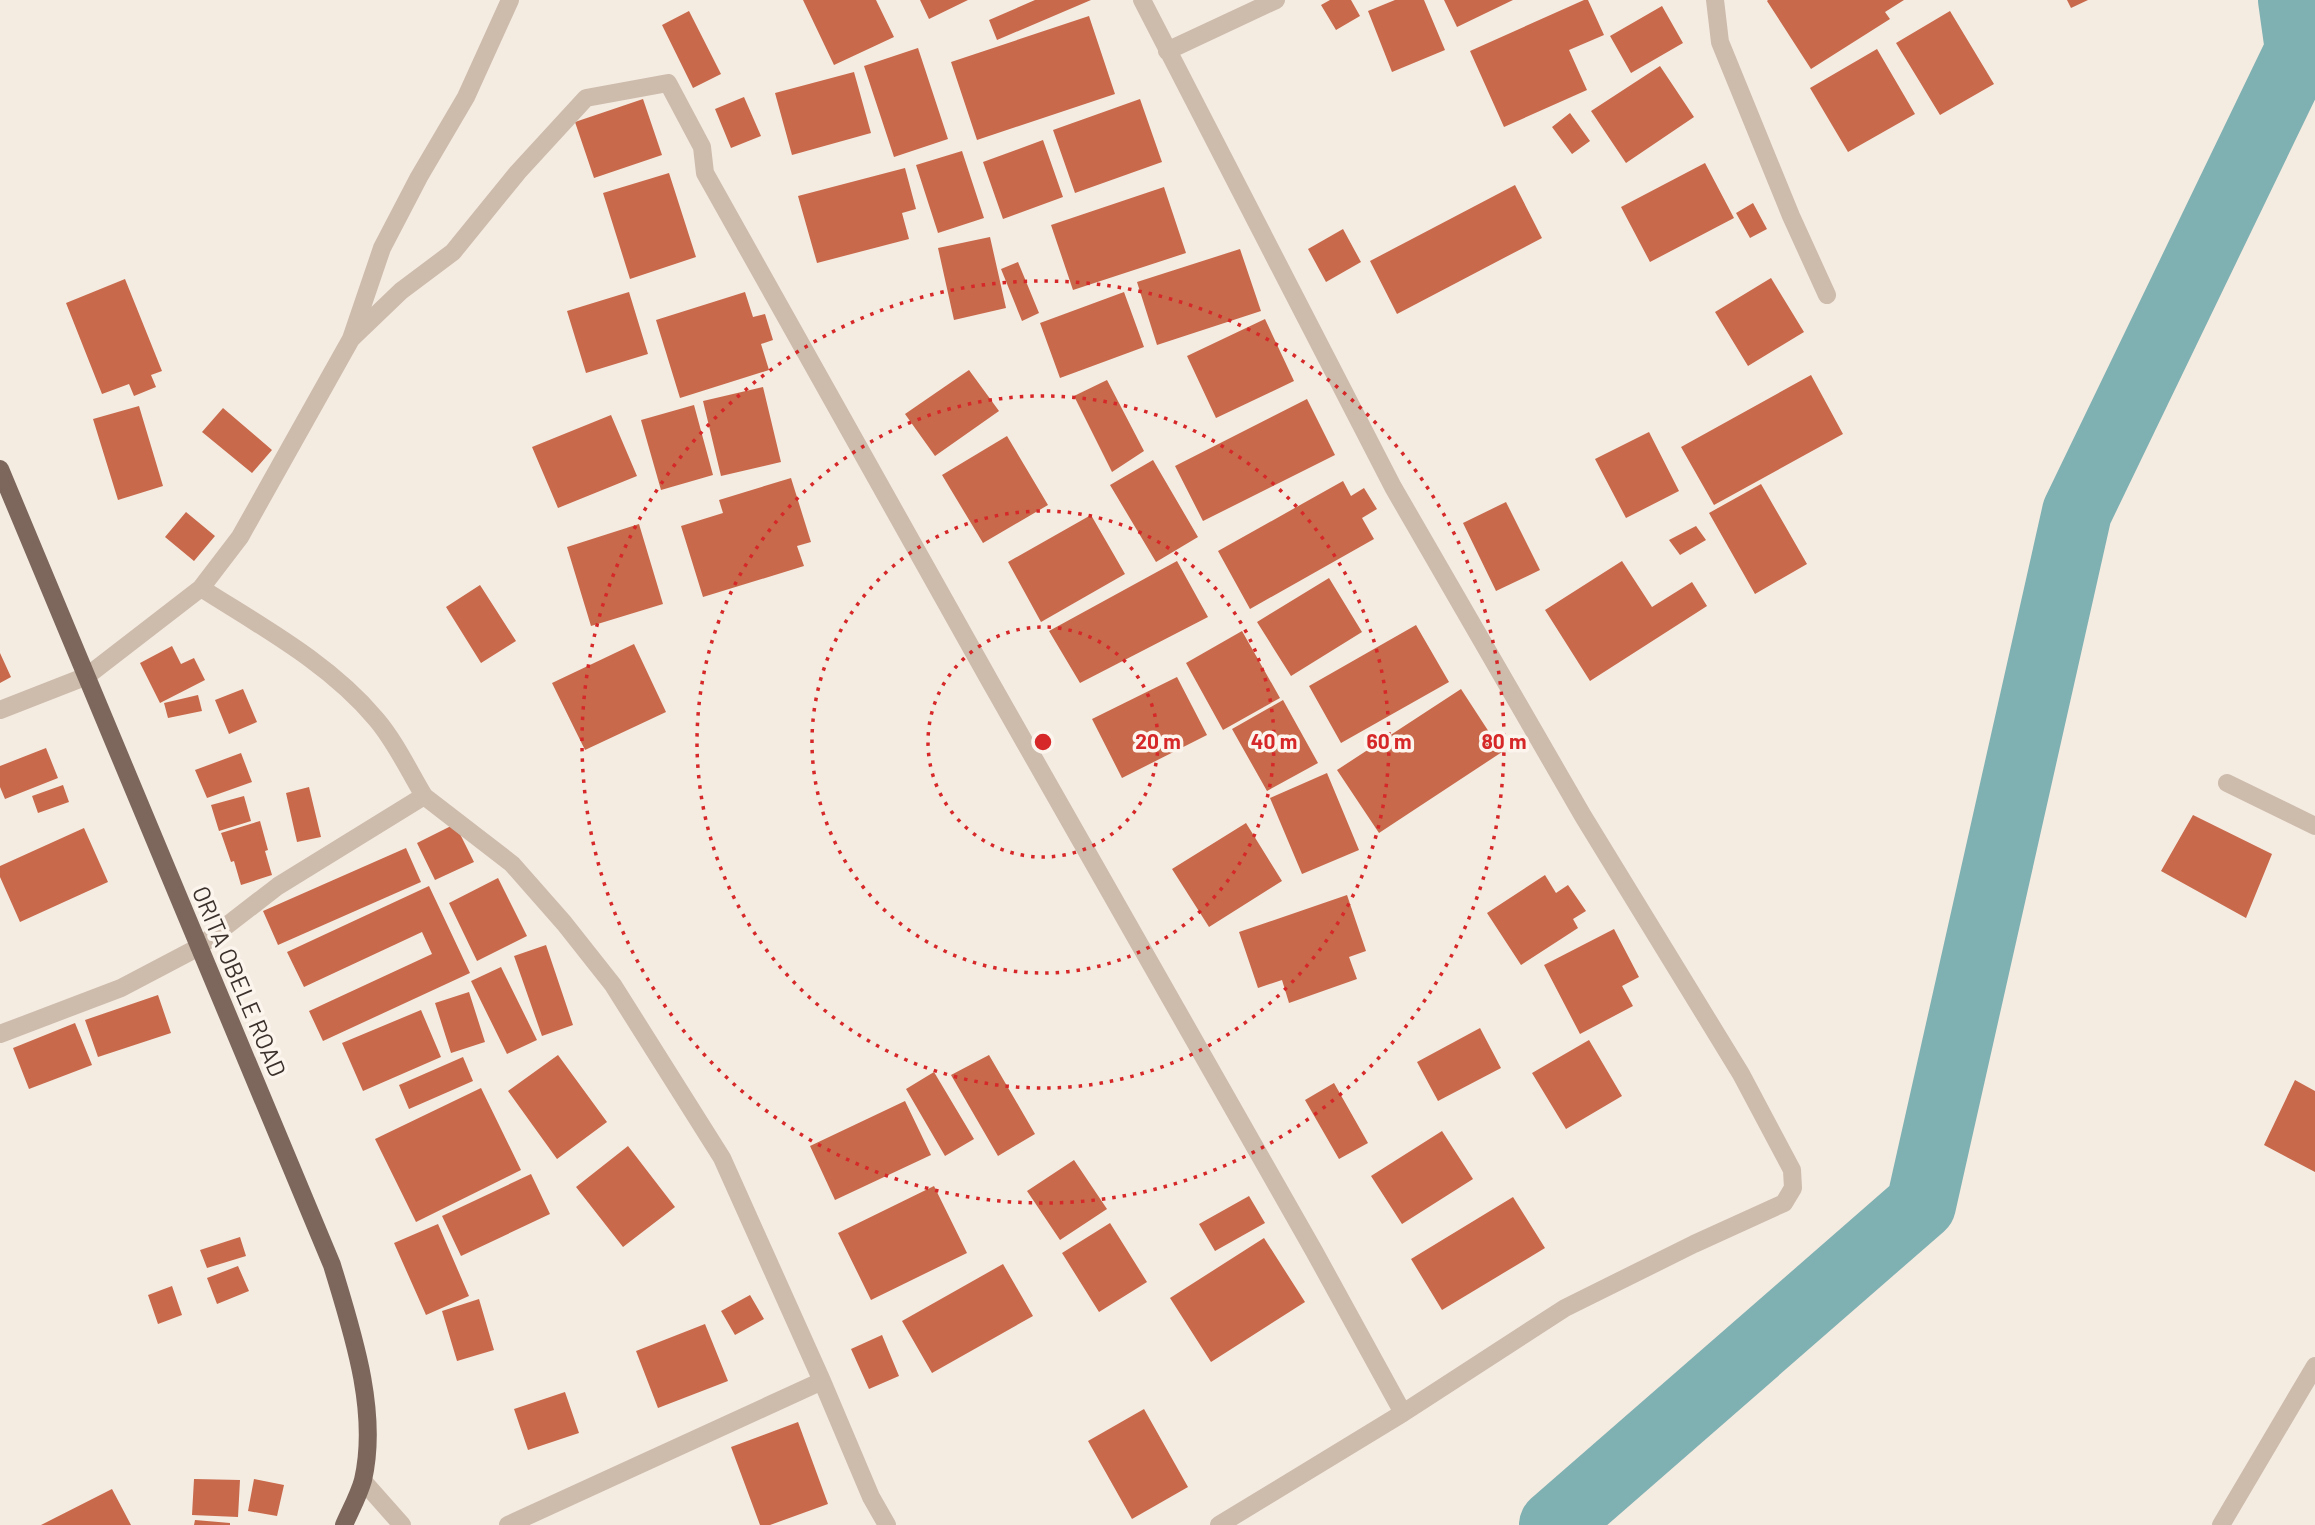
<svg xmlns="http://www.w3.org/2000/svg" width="2315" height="1525" font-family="Barlow,sans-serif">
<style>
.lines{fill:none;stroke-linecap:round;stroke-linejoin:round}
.river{stroke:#7fb0b2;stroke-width:70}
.building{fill:#c8694b}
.minor{stroke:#cdbbac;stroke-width:18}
.major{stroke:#7d675c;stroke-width:18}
.ring{fill:none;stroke:#d62828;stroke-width:3.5;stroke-dasharray:3.5 7}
.labels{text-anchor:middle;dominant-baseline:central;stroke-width:7;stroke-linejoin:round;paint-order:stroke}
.street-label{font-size:24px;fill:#3b302b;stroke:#fbf5ee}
.centre{fill:#d62828;stroke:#fbf5ee;stroke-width:3.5}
.ring-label{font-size:21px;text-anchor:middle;font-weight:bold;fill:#d62828;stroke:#fbf5ee;stroke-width:7;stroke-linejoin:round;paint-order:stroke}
</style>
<rect width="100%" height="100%" fill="#f4ebe1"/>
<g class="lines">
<path class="river" d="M1554 1525 1921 1205 2077 512 2300 50 2293 0"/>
</g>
<path class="building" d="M803 0H876L894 37 834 65Z
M920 0H968L929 19Z
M1035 0H1091L997 40 989 20Z
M1330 0H1351L1360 16 1336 30 1321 5Z
M1395 0H1424L1445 50 1392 72 1368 11Z
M1444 0H1513L1457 27Z
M1584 0H1588L1604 35 1569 50 1587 90 1504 127 1470 51Z
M1768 0H1904L1885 12 1890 19 1811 69 1767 1Z
M2067 0H2088L2071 8Z
M1662 6 1683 43 1631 73 1610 36Z
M689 11 721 74 693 88 662 25Z
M1950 11 1994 84 1940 115 1896 43Z
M1089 16 1115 94 977 140 951 62Z
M918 48 948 139 894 157 864 66Z
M1877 49 1915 114 1848 152 1810 88Z
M1660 66 1694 117 1626 163 1591 111Z
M854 72 871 133 792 155 775 93Z
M744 97 761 136 731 148 715 109Z
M643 99 662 155 594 178 575 122Z
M1140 99 1162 162 1075 193 1053 130Z
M1570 113 1590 141 1572 154 1552 127Z
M1043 140 1063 197 1003 219 983 162Z
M962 151 984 218 938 233 916 165Z
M1705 163 1734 218 1650 262 1621 207Z
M905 168 916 209 902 213 909 239 817 263 798 196Z
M669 173 696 257 630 279 603 193Z
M1515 185 1542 238 1397 314 1370 261Z
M1164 187 1186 253 1073 290 1051 225Z
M1753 203 1767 229 1750 238 1736 213Z
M1343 229 1361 262 1326 282 1308 249Z
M990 237 1006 308 954 320 938 248Z
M1240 249 1261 311 1157 345 1137 282Z
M1018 262 1039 313 1022 321 1001 269Z
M1771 278 1804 332 1748 366 1715 312Z
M125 279 162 371 151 375 156 387 134 396 129 384 102 394 66 303Z
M629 292 648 354 586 373 567 311Z
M745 292 753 317 765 314 773 340 761 344 769 370 680 398 656 320Z
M1124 292 1144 347 1060 378 1040 323Z
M1265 319 1294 381 1216 418 1187 356Z
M969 370 999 411 935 456 905 414Z
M1811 375 1843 434 1714 505 1681 447Z
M1107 380 1144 451 1112 472 1074 396Z
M763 387 781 462 721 476 703 401Z
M1307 399 1335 455 1203 521 1175 466Z
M694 405 713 475 661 490 641 420Z
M139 406 163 486 118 500 93 419Z
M223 408 272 450 252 473 202 432Z
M611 415 637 476 558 508 532 447Z
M1649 432 1679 491 1626 518 1595 459Z
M1007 436 1048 505 983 543 942 475Z
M1153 460 1198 537 1156 562 1110 485Z
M791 478 811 542 797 546 804 566 703 597 681 526 723 513 719 500Z
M1343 481 1351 496 1364 488 1377 509 1362 518 1374 539 1250 609 1218 551Z
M1761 484 1807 564 1755 594 1709 513Z
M1506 502 1540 570 1496 591 1463 523Z
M186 512 215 536 194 561 165 537Z
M1091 515 1125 574 1041 622 1008 562Z
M639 524 663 604 591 626 567 547Z
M1696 526 1706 540 1680 555 1669 540Z
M1177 561 1208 617 1080 683 1049 631Z
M1622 561 1652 607 1692 582 1707 606 1590 681 1545 610Z
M1329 578 1362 632 1291 676 1257 622Z
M480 585 516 641 481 663 446 607Z
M1416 625 1449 682 1341 743 1309 686Z
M1242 631 1280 698 1223 730 1186 663Z
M634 644 666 712 585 750 552 683Z
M172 646 181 664 194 658 205 680 160 703 140 663Z
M0 653 11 677 0 683Z
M1177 677 1207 735 1122 778 1092 719Z
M243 689 257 722 229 734 215 700Z
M1461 689 1502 752 1379 833 1337 770Z
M198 695 202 711 168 718 164 703Z
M1283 700 1318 763 1267 791 1232 729Z
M46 748 58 778 5 799 0 787V766Z
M241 753 252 782 207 798 195 770Z
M1327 773 1359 850 1302 874 1270 798Z
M63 785 69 802 38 813 32 796Z
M309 787 321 837 297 842 286 793Z
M244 796 251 821 219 831 211 805Z
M2193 815 2272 854 2246 918 2161 871Z
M260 821 268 850 265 851 272 875 241 885 234 861 231 862 221 833Z
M1246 823 1282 881 1209 927 1172 869Z
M455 824 474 862 435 880 417 843Z
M84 828 108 882 20 922 0 877V866Z
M406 848 421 882 278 945 263 911Z
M1545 875 1556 893 1568 885 1586 911 1573 919 1578 928 1521 965 1487 913Z
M498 878 527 936 477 961 449 903Z
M429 886 470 973 323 1041 309 1011 432 954 422 932 304 987 287 952Z
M1347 895 1366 951 1349 957 1357 979 1289 1003 1282 980 1258 988 1239 932Z
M1614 929 1639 977 1622 986 1633 1006 1580 1034 1544 965Z
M546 945 573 1025 542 1036 514 956Z
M501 967 537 1040 507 1054 471 981Z
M469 992 485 1042 451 1053 435 1003Z
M158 995 171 1033 98 1057 85 1020Z
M421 1010 441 1057 363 1091 342 1043Z
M75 1023 92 1065 29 1089 13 1048Z
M1480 1028 1501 1068 1438 1101 1417 1062Z
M1589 1040 1622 1096 1566 1129 1532 1073Z
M558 1055 607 1122 557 1159 508 1091Z
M989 1055 1035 1134 998 1156 951 1075Z
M463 1057 473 1081 409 1109 399 1085Z
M934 1072 974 1139 945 1156 906 1089Z
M2295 1080 2315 1091V1172L2264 1145Z
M1334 1083 1368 1143 1339 1159 1305 1100Z
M481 1088 521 1170 416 1222 375 1139Z
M905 1101 931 1155 835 1200 810 1146Z
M1442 1131 1473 1179 1402 1224 1371 1176Z
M628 1146 675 1207 623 1247 576 1187Z
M1074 1160 1107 1209 1060 1240 1027 1191Z
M531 1174 550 1214 461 1256 442 1216Z
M934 1186 967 1253 871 1300 838 1233Z
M1249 1196 1265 1223 1215 1251 1199 1224Z
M1513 1197 1545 1248 1442 1310 1411 1259Z
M1110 1223 1147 1282 1099 1312 1062 1253Z
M438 1224 469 1296 426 1315 394 1243Z
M240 1237 246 1256 207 1268 200 1250Z
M1264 1238 1305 1302 1211 1362 1170 1298Z
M1003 1264 1033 1316 932 1373 902 1321Z
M238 1266 249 1291 217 1304 207 1278Z
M172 1286 182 1315 158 1324 148 1295Z
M750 1295 764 1319 735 1335 721 1311Z
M479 1299 494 1350 457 1361 442 1311Z
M705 1324 728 1381 658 1408 636 1351Z
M882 1335 899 1376 869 1389 851 1349Z
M565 1392 579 1433 528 1450 514 1409Z
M1144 1409 1188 1487 1132 1519 1088 1441Z
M798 1422 828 1504 770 1525H760L731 1447Z
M194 1479 240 1480 238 1517 192 1515Z
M254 1479 284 1485 277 1516 248 1511Z
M112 1489 131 1525H41Z
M195 1520 230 1523V1525H194Z"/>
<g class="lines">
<path class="minor" d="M1142 0 1393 487 1583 816 1741 1074 1792 1170 1793 1188 1784 1203 1694 1244 1565 1308 1403 1413 1219 1525
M1715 0 1720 42 1791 216 1827 295
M1167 51 1276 0
M351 339 401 291 453 252 518 172 586 98 668 83 702 147 705 173 991 683 1314 1251 1403 1413
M201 588C262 627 329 663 376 719 395 741 409 771 424 796
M0 710 87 676 201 588 240 537 351 339 382 248 419 177 466 97 510 0
M2227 783 2315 826
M0 1034 121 988 199 947 278 886 424 796 512 864 564 923 613 985 722 1158 822 1381
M363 1481 402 1525
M508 1525 822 1381 871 1497 887 1525
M2221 1525 2315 1366"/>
<path class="major" d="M0 469 332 1265C352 1331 379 1411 363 1480 359 1495 350 1511 344 1525"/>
</g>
<g class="ring">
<circle cx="1043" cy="742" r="115"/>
<circle cx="1043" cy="742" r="231"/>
<circle cx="1043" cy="742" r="346"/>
<circle cx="1043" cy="742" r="461"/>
</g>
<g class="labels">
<g class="street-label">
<text transform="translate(240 981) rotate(67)">ORITA OBELE ROAD</text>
</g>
</g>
<circle cx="1043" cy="742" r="10" class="centre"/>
<g class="ring-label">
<text x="1158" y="749">20 m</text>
<text x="1274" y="749">40 m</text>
<text x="1389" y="749">60 m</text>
<text x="1504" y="749">80 m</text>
</g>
</svg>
